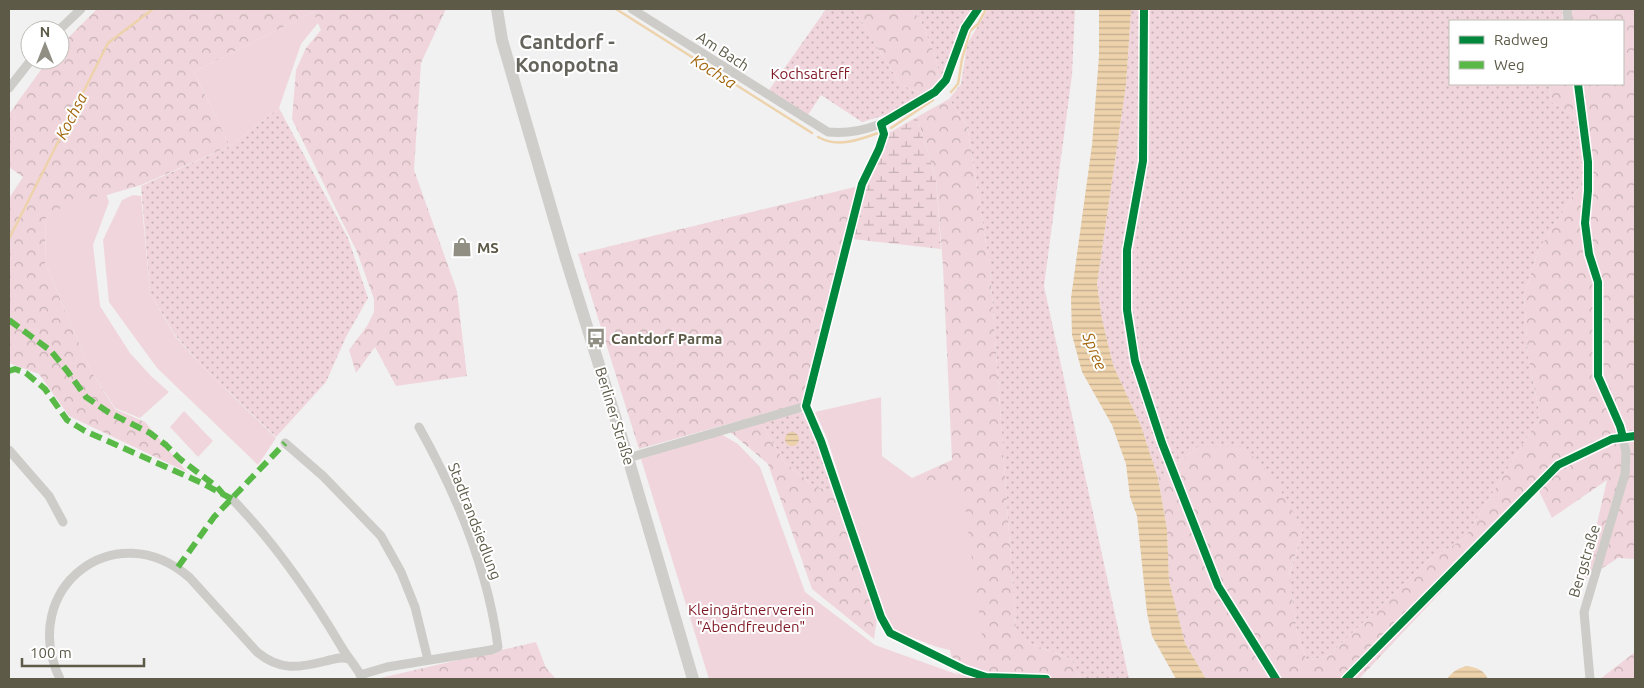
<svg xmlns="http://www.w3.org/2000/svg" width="1644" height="688" font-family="Ubuntu,sans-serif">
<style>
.grass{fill:url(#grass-dots)}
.forest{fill:url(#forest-crowns)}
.wetland{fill:url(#wetland-marsh)}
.garden{fill:#f0d6dc}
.water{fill:url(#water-rules)}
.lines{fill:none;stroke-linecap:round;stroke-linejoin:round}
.stream{stroke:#edd2ab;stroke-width:2.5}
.minor{stroke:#cdccc8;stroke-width:9}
.secondary{stroke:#cfceca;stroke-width:12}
.quiet{stroke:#58b947;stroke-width:6;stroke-dasharray:12 6;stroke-linecap:butt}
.cycleway-casing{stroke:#fff;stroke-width:11}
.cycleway{stroke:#00873e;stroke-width:8}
.labels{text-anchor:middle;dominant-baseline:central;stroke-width:4;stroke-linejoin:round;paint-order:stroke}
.street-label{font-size:15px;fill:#5d5a48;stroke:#fff}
.park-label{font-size:15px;fill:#7f1925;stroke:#fff}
.poi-label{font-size:15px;font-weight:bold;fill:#5d5a48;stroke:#fff;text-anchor:start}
.water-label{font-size:16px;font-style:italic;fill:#a2660e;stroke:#fff}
.district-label{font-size:20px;font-weight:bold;fill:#65645c;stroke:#fff}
</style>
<defs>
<pattern id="grass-dots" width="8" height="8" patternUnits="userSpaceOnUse" patternTransform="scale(1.25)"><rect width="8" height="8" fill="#f0d6dc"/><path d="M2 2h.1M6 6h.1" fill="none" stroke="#c6b1b4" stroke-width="1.8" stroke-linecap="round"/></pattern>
<pattern id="forest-crowns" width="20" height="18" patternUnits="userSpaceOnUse" patternTransform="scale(1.25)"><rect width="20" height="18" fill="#f0d6dc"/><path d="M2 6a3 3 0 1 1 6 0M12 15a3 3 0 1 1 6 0" fill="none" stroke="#c6b1b4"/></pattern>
<pattern id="wetland-marsh" width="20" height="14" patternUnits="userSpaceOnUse" patternTransform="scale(1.25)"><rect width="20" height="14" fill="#f0d6dc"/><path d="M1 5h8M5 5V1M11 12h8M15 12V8" fill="none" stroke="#c6b1b4"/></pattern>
<pattern id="water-rules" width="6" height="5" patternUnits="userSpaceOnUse" patternTransform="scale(1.25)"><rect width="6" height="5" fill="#edd2ab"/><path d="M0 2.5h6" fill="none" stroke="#c3ad8d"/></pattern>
</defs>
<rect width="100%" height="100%" fill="#f1f1f1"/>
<path class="grass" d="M826 9H854L900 84 922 94 889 114 862 122 821 95 806 118 767 93Z
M912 9H975L960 28 946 74 939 84 937 61 921 21Z
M988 9H1075L1072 75 1044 286 1129 679H1081L1071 659 1031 644 1016 631 990 268 967 125 949 99 961 84 967 44Z
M1131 9H1562L1563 21H1450V84H1550L1551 102 1578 118 1586 176 1539 249 1524 295 1528 354 1540 417 1464 539 1429 560 1329 655 1307 661 1297 633 1289 576 1303 529 1198 447 1158 478 1141 426 1113 365 1102 319 1097 284 1126 85Z
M279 108 348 238 368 298 346 337 326 382 276 437 204 368 175 335 150 293 141 186 230 146Z
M797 412 803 413 807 417 836 492 816 487 785 463 761 423Z"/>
<path class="forest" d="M97 9H446L421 63 414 170 457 291 467 376 396 386 375 347 356 373 349 350 367 326 374 312V299L357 252 292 119 296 70 306 48 321 30 313 12 194 72 230 146 141 185 46 213 45 263 91 371 115 409 145 422 187 472 69 416 39 374 9 363V198L23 177 9 167V114L48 60H60V46Z
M854 9H912L921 21 937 61 939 84 922 94 900 84Z
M1571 9H1635V559L1618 558 1584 580 1607 480 1552 518 1538 489 1359 679H1206L1185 643 1169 582 1167 529 1158 478 1198 447 1242 446 1273 477 1303 529 1289 575 1297 633 1307 661 1329 655 1429 560 1464 539 1540 417 1528 354 1524 295 1539 249 1586 176 1580 84H1623V21H1571Z
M1550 84H1572L1578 118 1551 102Z
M949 99 967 125 990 268 1016 630 1031 644 1071 659 1081 679H959V675L954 670 950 650H983L912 478 952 460 943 267 936 179 917 117Z
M859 186 802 403 639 449 578 254Z
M761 423 785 463 816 487 836 492 877 619 874 639 812 589 768 464 729 431Z
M536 642 546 668 556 679H376Z
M1635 652V679H1600Z"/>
<path class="wetland" d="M917 117 936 179 941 249 852 239 868 182 887 134Z"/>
<path class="garden" d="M313 12 318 23 301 44 279 108 230 146 194 72Z
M106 194 109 202 93 245 100 306 130 353 151 376 169 392 140 418 115 408 91 371 45 263 46 213Z
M133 195 141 196 150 293 175 336 204 368 276 438 258 465 157 368 109 302 103 240 122 200Z
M881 397 882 456 912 478 962 484 984 650H950L937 647 892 630 883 614 827 438 815 412Z
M184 411 213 441 198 457 170 427Z
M721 434 738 444 760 467 805 592 875 645 959 675V679H709L641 459Z"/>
<path class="water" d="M1099 9H1131V11L1126 85 1097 284 1102 319 1113 365 1141 426 1158 478 1167 529 1169 581 1185 643 1206 679H1176L1152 636 1147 613 1137 516 1130 497 1126 464 1112 425 1082 372 1072 335 1071 298 1092 145 1099 56Z
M785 439a7 7 0 1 1 14 0a7 7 0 1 1-14 0Z
M1466 666C1476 667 1484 670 1488 679H1447C1452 672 1457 669 1466 666Z"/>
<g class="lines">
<path class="stream" d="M616 9 812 133
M951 92 958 84 962 59 970 31 978 24 986 9
M891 128 933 100
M818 137C837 148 859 140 878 133
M9 239 108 43 153 9"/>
<path class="minor" d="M632 9 828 132C873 136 899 114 935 92
M1567 9 1568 21
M59 30 81 9
M1578 84 1588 162V191L1585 223 1589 254 1598 282V376L1620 426 1626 452 1625 474 1584 612 1590 679
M9 88 31 60
M881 124 884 134 879 149 862 184 806 406 821 441 881 617 890 633 965 670 986 677 1046 679
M285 443 323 476 381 536 401 572 415 607 428 660
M9 450 49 496 63 522
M628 458 806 406
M232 499C275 543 310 594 341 646 347 657 357 667 362 678
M360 675 387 667 491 650 498 647C488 569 457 495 419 427
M60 679C17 589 115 512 190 578L257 652C280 671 298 668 326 661 334 659 341 656 349 659"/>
<path class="secondary" d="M497 9 502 40 565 256 628 458 693 679"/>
<path class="quiet" d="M9 320 51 351 68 372 86 397 108 412 150 433 166 445 180 459 217 487 223 494
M9 371 15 369 26 373 45 389 67 420 85 431 202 483 232 499
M178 567 214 517 285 443"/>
<defs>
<path id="cycleway" d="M978 9 965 28 946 80 935 92 881 124 884 134 879 149 862 184 806 406 821 441 881 617 890 633 965 670 986 677 1046 679
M1144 9 1143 161 1127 250V310L1135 361 1162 443 1218 586 1276 679
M1578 84 1588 162V191L1585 223 1589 254 1598 282V376L1620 426 1623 437
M1346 679 1558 465 1612 439 1635 436"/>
</defs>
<use href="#cycleway" class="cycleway-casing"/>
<use href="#cycleway" class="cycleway"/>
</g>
<defs>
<symbol id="shop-bare" viewBox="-9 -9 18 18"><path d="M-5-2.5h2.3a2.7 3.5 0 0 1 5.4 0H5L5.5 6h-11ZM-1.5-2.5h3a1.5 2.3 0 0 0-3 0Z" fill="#918f83" stroke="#fff" stroke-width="2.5" paint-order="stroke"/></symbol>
<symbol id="bus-bare" viewBox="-9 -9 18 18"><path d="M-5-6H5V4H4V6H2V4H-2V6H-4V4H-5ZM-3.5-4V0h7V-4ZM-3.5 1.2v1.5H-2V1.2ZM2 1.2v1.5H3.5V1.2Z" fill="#918f83" stroke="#fff" stroke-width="2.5" paint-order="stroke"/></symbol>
</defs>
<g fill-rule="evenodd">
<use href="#shop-bare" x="448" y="233" width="28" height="28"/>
<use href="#bus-bare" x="582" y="324" width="28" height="28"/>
</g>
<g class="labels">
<g class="street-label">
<text transform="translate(723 51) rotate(33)">Am Bach</text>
<text transform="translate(615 416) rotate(73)">Berliner Straße</text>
<text transform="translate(475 521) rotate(69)">Stadtrandsiedlung</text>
<text transform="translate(1584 561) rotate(-73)">Bergstraße</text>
</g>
<g class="park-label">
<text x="810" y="73">Kochsatreff</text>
<text x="751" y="609">Kleingärtnerverein<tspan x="751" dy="17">"Abendfreuden"</tspan></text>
</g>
<g class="poi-label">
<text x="477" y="247">MS</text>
<text x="611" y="338">Cantdorf Parma</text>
</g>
<g class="water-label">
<text transform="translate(714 71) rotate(32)">Kochsa</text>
<text transform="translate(71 116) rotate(-63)">Kochsa</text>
<text transform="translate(1095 351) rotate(68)">Spree</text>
</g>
<g class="district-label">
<text x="567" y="41">Cantdorf -<tspan x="567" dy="23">Konopotna</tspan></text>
</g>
</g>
<rect width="1644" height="688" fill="none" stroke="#5d5a48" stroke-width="20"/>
<rect x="1449" y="20" width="175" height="65" fill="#ffffff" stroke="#bebdb6"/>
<rect x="1459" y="36" width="25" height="8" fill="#00873e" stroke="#bebdb6"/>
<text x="1494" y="45" font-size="15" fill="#5d5a48">Radweg</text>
<rect x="1459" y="61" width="25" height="8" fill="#58b947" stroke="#bebdb6"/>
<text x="1494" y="70" font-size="15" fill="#5d5a48">Weg</text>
<g transform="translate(45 45)"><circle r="24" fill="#ffffff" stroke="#bebdb6"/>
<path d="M0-4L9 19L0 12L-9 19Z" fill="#918f83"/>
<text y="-8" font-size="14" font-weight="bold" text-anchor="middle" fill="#5d5a48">N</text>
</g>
<path d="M22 658v8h122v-8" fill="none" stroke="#5d5a48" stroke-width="2.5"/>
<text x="30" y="658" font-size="15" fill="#5d5a48" stroke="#ffffff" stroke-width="4" paint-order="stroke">100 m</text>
</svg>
